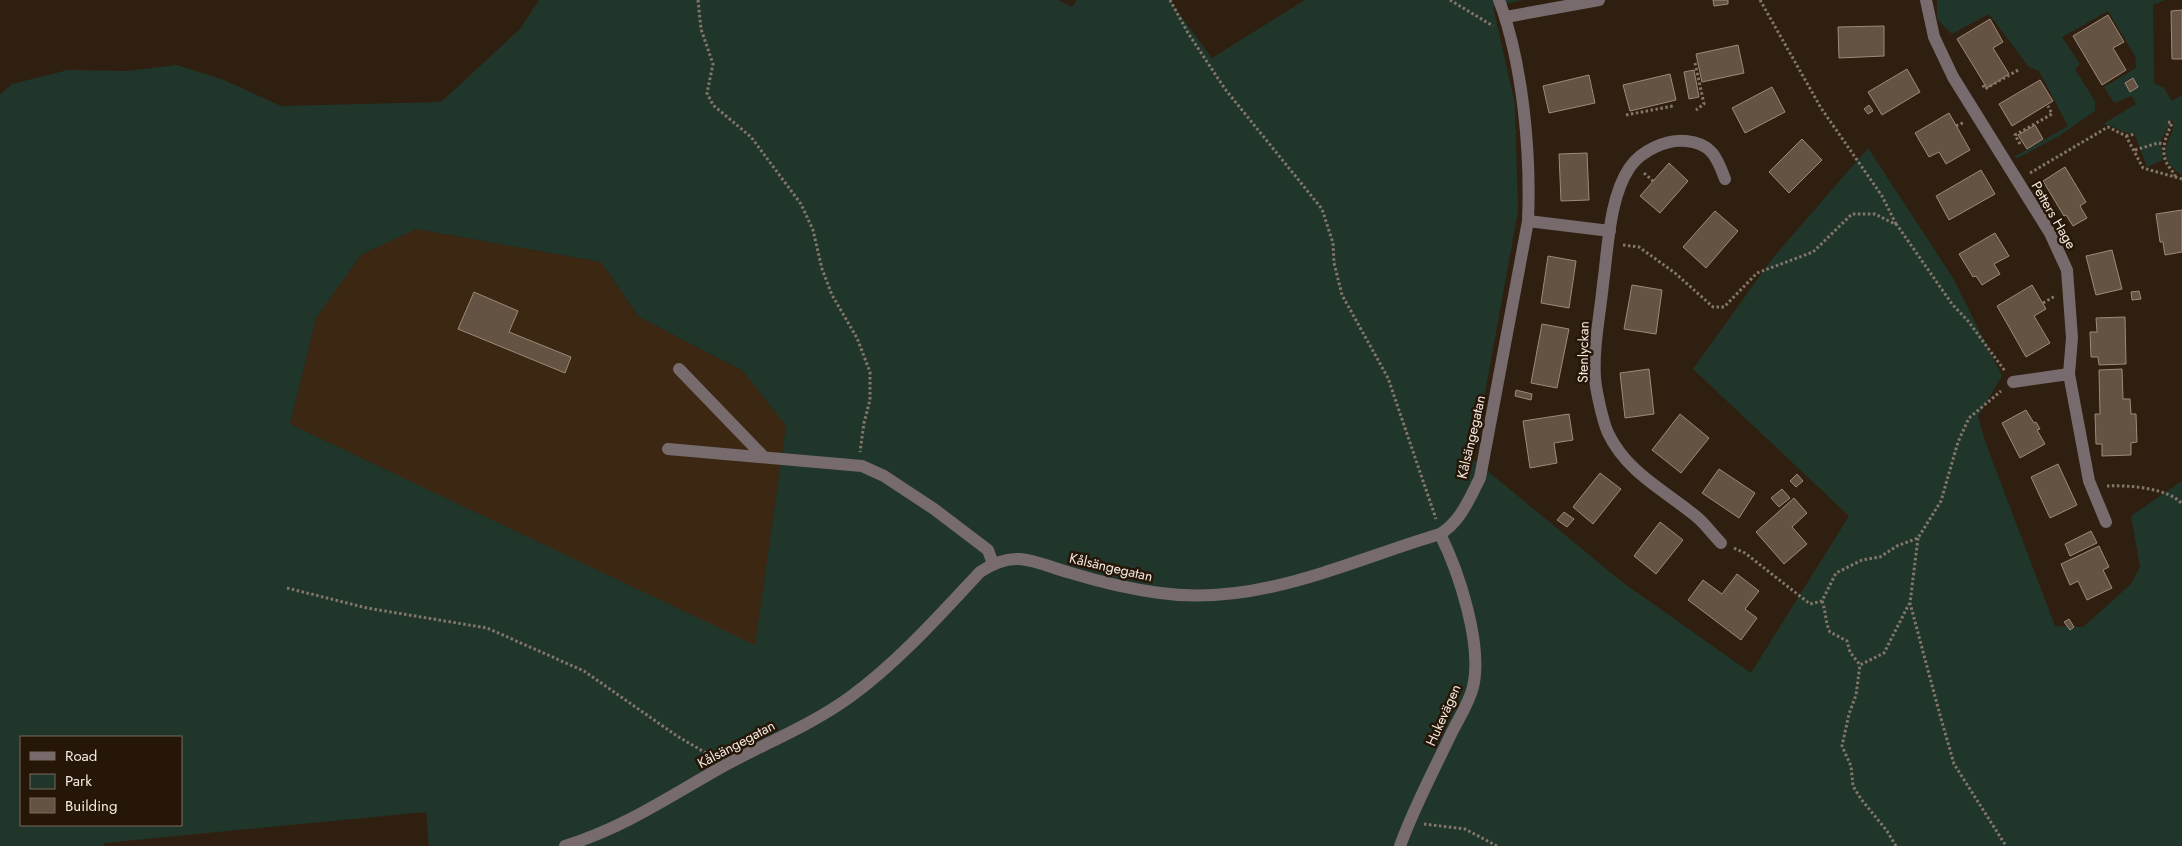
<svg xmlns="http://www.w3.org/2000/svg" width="2182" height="846" font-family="Jost,sans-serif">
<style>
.built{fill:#3b2712}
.green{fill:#21362b;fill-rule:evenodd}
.building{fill:#645242;stroke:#9d8a78}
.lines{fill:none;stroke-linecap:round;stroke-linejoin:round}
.path{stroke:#84766a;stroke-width:3;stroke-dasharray:2.5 2.5;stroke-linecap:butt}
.minor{stroke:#776b6e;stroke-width:12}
.labels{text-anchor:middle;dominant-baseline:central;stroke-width:5;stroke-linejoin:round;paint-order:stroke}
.street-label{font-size:14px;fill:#f5eae1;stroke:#251607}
</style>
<rect width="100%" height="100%" fill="#2f1f10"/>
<path class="built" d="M416 229 601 262 639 317 743 371 786 426 755 646 290 424 316 318 361 255Z"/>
<path class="green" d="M539 0H1058L1072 7 1077 0H1169L1212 58 1305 0H1523L1493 7 1515 104 1518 211 1473 459 1622 582 1751 673 1849 516 1693 369 1772 259 1868 148 1953 278 2002 376 1978 416 1985 441 2055 626 2083 627 2131 584 2140 567 2131 516 2182 481V846H429L426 812 104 843V846H0V95L12 84 68 70 127 71 177 65 224 80 281 106 441 102 520 29ZM416 229 601 262 639 317 743 371 786 426 755 645 290 424 316 318 361 255ZM21 737H181V825H21Z
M1937 0H2165L2153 5 2154 83 2164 88 2172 101 2182 95V175C2148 153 2177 138 2173 121H2168L2169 126 2161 140 2163 160 2147 167 2134 133C2123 135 2114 125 2103 124L2136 104 2132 96 2114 103 2104 87 2136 68 2135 56 2108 11 2062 37 2080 64 2075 69 2095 101V111L2059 136 2018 158 2014 157 2068 126 2039 71 2029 67 1989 14 1952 34 1937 19Z"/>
<path class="building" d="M1713 0H1728V4L1714 6Z
M2182 10V59H2172L2171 11Z
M2108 15 2124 42 2113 48 2126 70 2102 85 2073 36Z
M1990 19 2003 42 1993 48 2009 74 1987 88 1957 39Z
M1884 26V56L1839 58 1838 27Z
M1738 45 1744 73 1702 82 1696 54Z
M1907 69 1920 92 1882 115 1868 92Z
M1694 70 1699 97 1689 99 1684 72Z
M1670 74 1676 100 1630 111 1623 85Z
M1589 75 1595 103 1549 113 1543 86Z
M2133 78 2138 87 2130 92 2125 83Z
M2040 80 2053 101 2012 126 1999 104Z
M1772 87 1785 112 1745 133 1732 108Z
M1869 105 1873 111 1868 114 1864 109Z
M1949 113 1970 150 1946 164 1939 152 1929 157 1915 133Z
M2035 125 2043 139 2027 149 2018 135Z
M1802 139 1822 160 1789 193 1769 172Z
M1587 153 1589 200 1561 201 1559 154Z
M1669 163 1688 181 1660 213 1640 196Z
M2065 167 2086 202 2080 206 2087 218 2073 226 2066 215 2064 216 2043 181Z
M1981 170 1995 194 1949 220 1936 196Z
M2182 210V252L2165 255 2163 242H2160L2156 214Z
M1715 211 1738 231 1706 268 1683 247Z
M1995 233 2009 256 1994 264 2000 274 1982 285 1976 276 1973 277 1959 254Z
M2112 250 2122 289 2096 295 2086 256Z
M1548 256 1576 261 1569 308 1541 303Z
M1632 285 1662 290 1656 334 1624 329Z
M2032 285 2046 309 2034 316 2050 343 2026 357 1997 306Z
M2139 291 2141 299 2132 300 2131 292Z
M474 292 518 311 509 332 571 357 565 373 458 329Z
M2125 317 2126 364 2099 365 2098 357H2091L2090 332H2097L2096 318Z
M1542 324 1569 329 1557 388 1531 383Z
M1649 369 1654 414 1625 418 1620 373Z
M2122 369 2123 399H2130L2131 414H2136L2137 442 2131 443V455L2102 456V444H2096L2095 414H2100L2099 370Z
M1516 390 1532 394 1531 400 1515 396Z
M2026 410 2034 423 2036 422 2040 429 2037 430 2045 444 2020 458 2002 423Z
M1569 414 1573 440 1554 443 1557 463 1530 468 1523 421Z
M1680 414 1709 438 1681 473 1652 450Z
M2058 464 2077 505 2050 518 2031 477Z
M1719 469 1755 493 1739 518 1702 493Z
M1600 473 1621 489 1593 524 1573 507Z
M1797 474 1803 481 1796 487 1790 481Z
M1782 489 1790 498 1779 507 1771 498Z
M1794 498 1807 513 1792 527 1807 544 1784 564 1756 532Z
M1564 512 1574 519 1567 527 1557 520Z
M1660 522 1683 540 1656 574 1634 556Z
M2091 531 2097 543 2070 556 2065 544Z
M2099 546 2109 567 2103 570 2112 588 2087 600 2078 581 2070 585 2061 564Z
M1737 574 1759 591 1745 609 1757 618 1741 640 1688 600 1703 580 1722 594Z
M2069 619 2074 627 2070 630 2064 622Z"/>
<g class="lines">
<path class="path" d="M698 0 701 29 713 64 707 93 713 105 751 137 801 204 813 230 822 269 832 295 857 338 870 372V400L864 423 860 452
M1170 0 1188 33 1225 89 1322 209 1333 243 1334 263 1342 295 1388 378 1436 519
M1450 0 1493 26
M1760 0 1821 108 1882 196 1896 224
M1695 63 1704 104 1696 110
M1983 85 1985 89 2020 69
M1626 115 1673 106
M2168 122 2172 123C2163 143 2158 157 2175 174V177
M1956 126 1965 122
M2126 136 2135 134
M2020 144 2015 135 2052 114 2048 106
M2135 150 2158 143 2164 144
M1644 173 1653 181
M2030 173 2108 127 2126 136 2143 168 2182 179
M1623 245 1639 247 1675 273 1713 307H1724L1757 273 1813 252 1852 214H1875L1897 225 1952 304 1968 321 2005 371
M2043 303 2055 296
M2107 486C2128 485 2169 488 2182 504
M1918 538 1910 603 1940 715 1954 764 2006 846
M1734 548 1745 553 1810 604 1822 601 1836 573 1862 560 1880 557 1897 546 1918 538 1941 501 1958 442 1969 418 2001 391
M287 588 367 608 487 628 584 671 677 736 711 756
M1822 601C1826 611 1825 622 1830 632L1847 641 1850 652 1860 665
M1424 824 1465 829 1497 846
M1896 846 1887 831 1861 799 1853 786 1851 766 1842 746 1849 714 1856 695 1860 665 1884 653 1909 604"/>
<path class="minor" d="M1926 0 1934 37 1953 77 2050 233 2067 270 2072 338 2069 374 2089 481 2106 522
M1506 17 1599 0
M1528 221 1610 231
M679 369 763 456
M2013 382 2069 374
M668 449 862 466 884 476 934 509 988 550 993 564
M1721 543C1713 535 1706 525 1698 518 1666 491 1627 473 1608 433 1603 422 1596 391 1595 378 1593 347 1600 315 1603 284 1608 249 1609 197 1630 167 1641 151 1666 139 1686 141 1711 143 1717 157 1725 179
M565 846C625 827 667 798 720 768 763 744 810 726 850 697 897 663 940 615 980 572 992 564 1005 558 1019 559 1036 560 1055 569 1071 573 1100 582 1130 589 1160 593 1258 607 1349 561 1440 534 1461 521 1469 499 1480 478L1528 221C1531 153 1523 64 1499 0
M1400 846C1414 807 1434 770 1452 732 1459 718 1469 703 1473 687 1483 645 1459 572 1440 534"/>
</g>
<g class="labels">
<g class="street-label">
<text transform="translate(2054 215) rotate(60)">Petters Hage</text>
<text transform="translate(1583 352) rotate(-89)">Stenlyckan</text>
<text transform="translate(1471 437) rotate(-77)">Kålsängegatan</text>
<text transform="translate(1111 567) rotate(13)">Kålsängegatan</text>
<text transform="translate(1443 715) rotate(-66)">Hukevägen</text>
<text transform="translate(736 744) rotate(-28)">Kålsängegatan</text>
</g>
</g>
<rect x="20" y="736" width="162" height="90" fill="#251607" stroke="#786b5e"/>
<rect x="30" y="752" width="25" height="8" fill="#776b6e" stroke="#786b5e"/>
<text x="65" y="761" font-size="15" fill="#f5eae1">Road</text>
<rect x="30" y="774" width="25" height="15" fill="#21362b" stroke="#786b5e"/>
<text x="65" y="786" font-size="15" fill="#f5eae1">Park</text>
<rect x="30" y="798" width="25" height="15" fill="#645242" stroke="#786b5e"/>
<text x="65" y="811" font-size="15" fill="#f5eae1">Building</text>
</svg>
